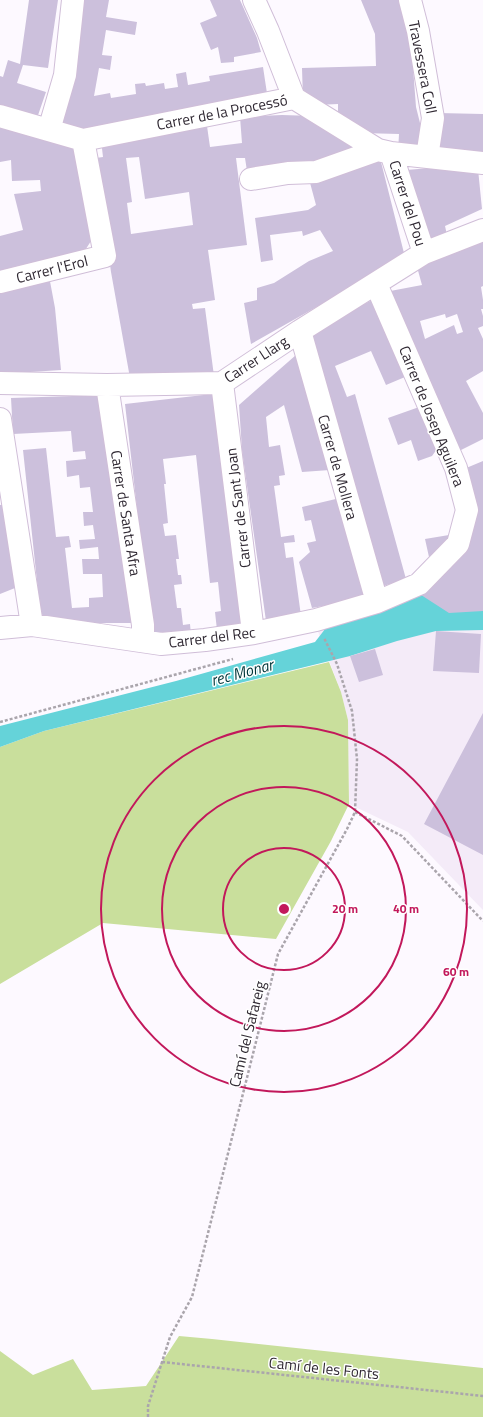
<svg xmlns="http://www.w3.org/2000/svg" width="483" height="1417" font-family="'Titillium Web',sans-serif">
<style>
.built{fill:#f4ebf8}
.green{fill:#c9df9c}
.water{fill:#65d3d9}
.building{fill:#ccc0dc;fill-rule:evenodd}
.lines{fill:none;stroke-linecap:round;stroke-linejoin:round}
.minor-casing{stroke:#d0bed8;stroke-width:24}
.path{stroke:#aaa5ac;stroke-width:2.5;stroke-dasharray:3 2;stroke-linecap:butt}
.minor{stroke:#fff;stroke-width:22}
.ring{fill:none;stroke:#c2185b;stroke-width:2}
.labels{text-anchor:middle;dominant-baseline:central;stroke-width:3;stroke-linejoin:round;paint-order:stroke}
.street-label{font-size:15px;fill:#302933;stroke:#fff}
.water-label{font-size:16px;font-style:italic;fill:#003639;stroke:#fff}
.centre{fill:#c2185b;stroke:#fff;stroke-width:2}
.ring-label{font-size:12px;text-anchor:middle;font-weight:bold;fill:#c2185b;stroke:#fff;stroke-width:3;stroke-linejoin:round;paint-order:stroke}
</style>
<rect width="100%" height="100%" fill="#fdf9ff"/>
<path class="built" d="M483 502V910L408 832 349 804 348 720 341 692 314 621 404 589Z"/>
<path class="green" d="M329 662 341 692 348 720 349 804 331 841 276 939 103 923 0 984V747L44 731Z
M179 1336 212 1339 483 1368V1417H0V1351L33 1375 73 1359 92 1390 146 1386Z"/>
<path class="water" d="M418 593 483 611V630L436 631 397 641 350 656 44 731 0 747V726L176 681 315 642 329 624Z"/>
<path class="building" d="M29 0H58L48 68 23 65 17 83 46 92 36 121 0 109V76L3 77 8 60 20 64Z
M80 0H109L106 17 137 22 135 35 106 30 102 55 112 56 110 70 99 68 94 96 110 93 111 98 136 94 135 84 145 83 146 86 164 83 165 89 178 87 176 74 186 72 188 85 210 81 209 76 263 67 268 100 85 129 58 123Z
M210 0H240L257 38 261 52 234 57V62L221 63 218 47 211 50 200 23 217 16Z
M361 0H399L410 28 416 107 422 131 438 113 483 114V155L398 152 399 134 361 133 338 118V104L317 105 303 100 302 68 376 66 375 34Z
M282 115 314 116 348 141 353 150 323 161 247 171 245 158H236L247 245 208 250 215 300 192 304 193 309 205 308 214 376 130 378 111 272 96 158 103 157 101 140 207 126 210 147 242 143 240 117ZM139 157 145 199 189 192 193 225 131 234 127 203 132 202 126 158Z
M0 126 75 149 91 241 82 255 0 273V236L23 230 14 194 41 191 40 180 12 181 11 160 0 162Z
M380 158 405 257 251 344 244 303 257 300V288L274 283 309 261 333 251 320 230 303 236 302 231 270 235 273 260 261 262 255 218 308 210 316 205 309 179Z
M443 167 478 169 482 209 445 226 447 235 425 247 406 170Z
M483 236V286L481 287 483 300V309H481L483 316V326L478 328 483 339V371L466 381 483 413V439L457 452 385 292 422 285 417 267ZM445 314 446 318 457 314 463 332 457 334 454 325 425 339 420 321Z
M49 276 55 308 61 370 0 374V287Z
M374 299 405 377 386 385 371 351 335 366 347 397 355 394 406 579 380 587 301 332 332 321Z
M296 355 330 470 302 472 284 405 266 417 269 447 280 445 285 475 279 476 280 485 274 486 281 537 294 535 295 542 284 543 286 558 293 557 301 616 266 621 242 450 239 405Z
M221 393 247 627 217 630 215 612 221 611 218 582 210 583 196 455 163 459 166 484H164L168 523 163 524 165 536 176 535 179 559H176L178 575H181L182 584 174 585 177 608H181L183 625 190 624 191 635 152 639 125 404Z
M104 395 136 623H44L39 600 23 450 46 448 56 537 69 536 71 547 65 548 72 608 89 607V598L103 597 102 574H83L82 559H99L98 547 80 549 79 540 95 539 93 525 84 526 83 512H93L90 487 80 488 79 475 67 477 66 461 86 459 85 451 73 452 71 431 13 434 11 398Z
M422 406 437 449 432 456 418 461 411 440 398 445 388 418Z
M483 461V611L449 613 418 593 462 554 459 471Z
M340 498 367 598 312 608 299 562 310 552 307 543 316 541 311 520 305 521 302 507Z
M7 504 20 586 0 594V505Z
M449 535 448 542 429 557 425 539Z
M436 631 481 634 479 673 433 671Z
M375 649 383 675 359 682 350 656Z
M483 713V855L424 824Z"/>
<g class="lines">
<defs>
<path id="minor" d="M254 0 268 31 294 98
M410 0 418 31 433 118 427 157
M0 116 83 140 294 98 378 150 391 153 483 163
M49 130 65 75 73 0
M391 153 424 253
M251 179 288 173 316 172 378 150
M0 282 105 256 83 140
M300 331 377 602
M0 383 107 385 222 383 300 331 424 253 483 230
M222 383 252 624 254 633
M107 385 143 625V641
M0 419 32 625
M0 628 32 625 161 644 205 640 254 633 316 620 377 602 419 584 458 544 467 510 456 468 376 284"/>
</defs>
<use href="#minor" class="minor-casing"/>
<path class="path" d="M0 722 233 659
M355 812 402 836 483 921
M162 1362 483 1396
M148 1417V1406L170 1337 192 1297 278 954 347 829 355 812 357 759 352 711 337 664 324 638"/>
<use href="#minor" class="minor"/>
</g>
<g class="ring">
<circle cx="284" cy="909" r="61"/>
<circle cx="284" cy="909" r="122"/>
<circle cx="284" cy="909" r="183"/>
</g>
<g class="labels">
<g class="street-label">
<text transform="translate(423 67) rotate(79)">Travessera Coll</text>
<text transform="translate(222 112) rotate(-11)">Carrer de la Processó</text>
<text transform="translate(408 203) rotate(72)">Carrer del Pou</text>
<text transform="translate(52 269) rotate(-14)">Carrer l'Erol</text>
<text transform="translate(256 359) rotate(-33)">Carrer Llarg</text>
<text transform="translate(432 416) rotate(68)">Carrer de Josep Aguilera</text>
<text transform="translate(338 467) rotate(74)">Carrer de Mollera</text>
<text transform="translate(238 508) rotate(-97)">Carrer de Sant Joan</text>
<text transform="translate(126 513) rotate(81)">Carrer de Santa Afra</text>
<text transform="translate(212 637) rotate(-7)">Carrer del Rec</text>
<text transform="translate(247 1034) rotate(-76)">Camí del Safareig</text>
<text transform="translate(324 1368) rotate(6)">Camí de les Fonts</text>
</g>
<g class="water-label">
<text transform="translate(242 672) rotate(-15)">rec Monar</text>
</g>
</g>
<circle cx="284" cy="909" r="6" class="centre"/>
<g class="ring-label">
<text x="345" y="913">20 m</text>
<text x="406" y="913">40 m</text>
<text x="456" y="976">60 m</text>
</g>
</svg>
